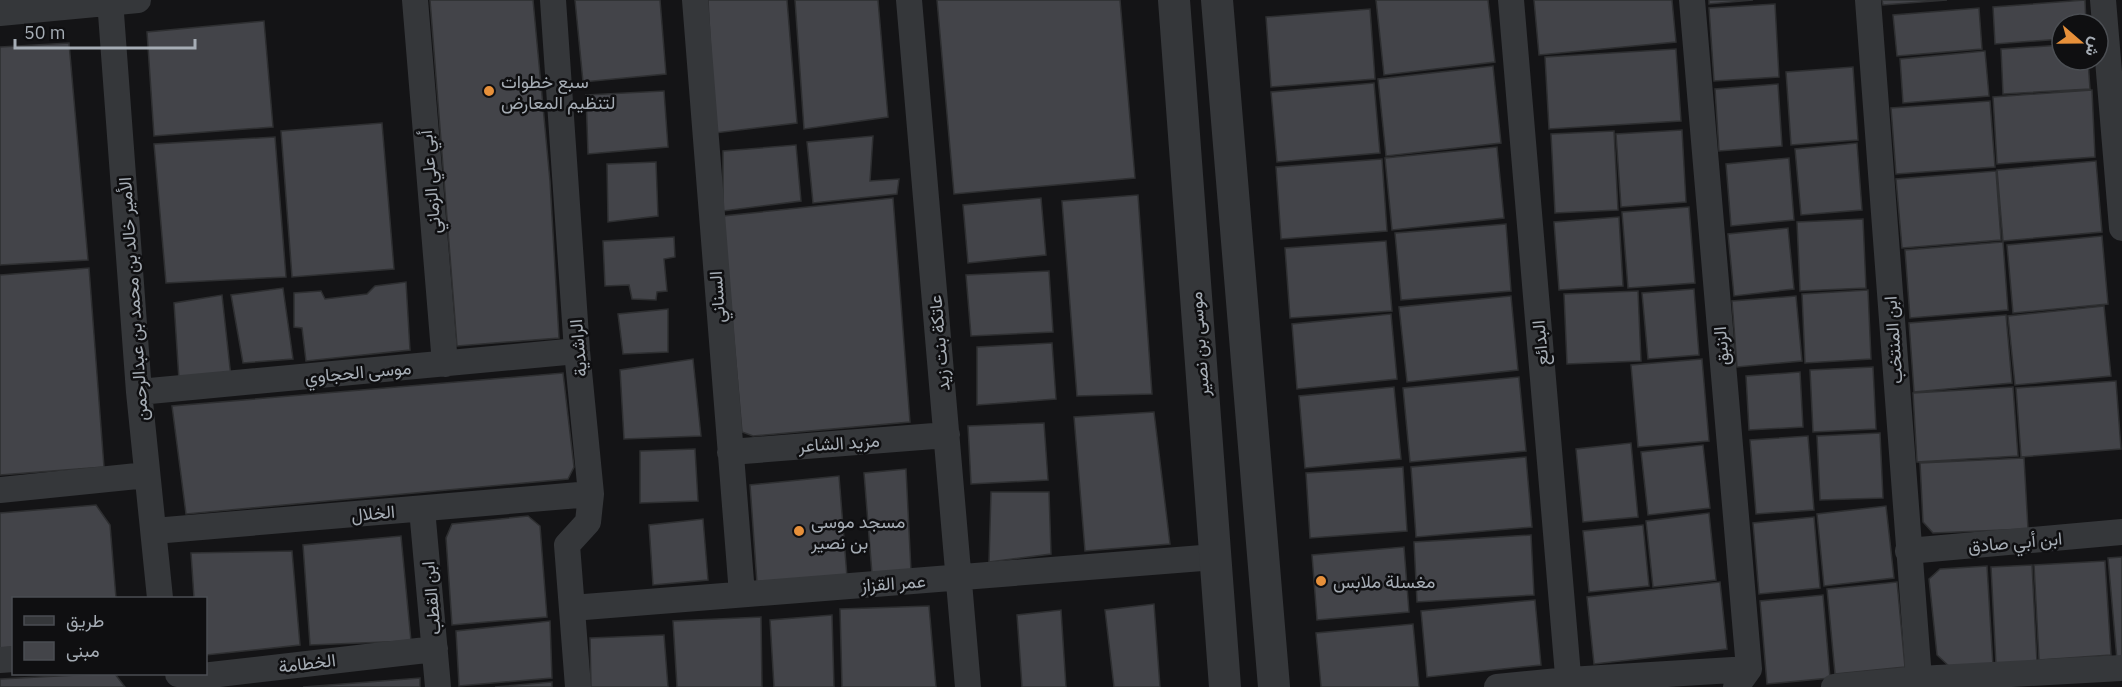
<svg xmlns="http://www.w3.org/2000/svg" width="2122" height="687" font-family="'IBM Plex Sans',Vazirmatn,sans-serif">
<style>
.building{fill:#434449;stroke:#2e2f31;stroke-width:1.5}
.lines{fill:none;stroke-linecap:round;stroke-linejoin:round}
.minor{stroke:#35373a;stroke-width:26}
.tertiary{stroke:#35373a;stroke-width:32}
.poi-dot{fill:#e7903a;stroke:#0f0f11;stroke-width:2}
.labels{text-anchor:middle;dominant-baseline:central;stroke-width:5;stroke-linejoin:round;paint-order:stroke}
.poi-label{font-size:18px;fill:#a6adb5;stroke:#0f0f11;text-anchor:start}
.street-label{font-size:18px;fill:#a6adb5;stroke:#0f0f11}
</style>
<rect width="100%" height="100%" fill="#141416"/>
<path class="building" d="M430 0H533L550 181 559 338 457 346Z
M575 0H660L666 74 583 82Z
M708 0H787L797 123 715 133Z
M795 0H878L888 117 804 129Z
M937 0H1120L1135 178 954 194Z
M1376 0H1488L1495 62 1384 75Z
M1534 0H1672L1676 42 1539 55Z
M1709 0H1753L1709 4Z
M1882 0H1947L1883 5Z
M2085 0 2086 24H2062V39L1995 44 1993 7Z
M1775 4 1779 77 1714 81 1709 8Z
M1979 8 1982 49 1897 56 1893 15Z
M1370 9 1375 79 1271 87 1266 17Z
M264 21 273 127 154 136 147 32Z
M69 43 88 260 0 265V47Z
M2062 45V60H2088L2090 89 2003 94 2001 49Z
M1676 49 1681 121 1549 129 1545 57Z
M1985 51 1989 96 1903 103 1900 59Z
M1493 66 1501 143 1386 156 1378 79Z
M1853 67 1858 140 1791 145 1786 72Z
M1374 83 1380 153 1277 162 1271 92Z
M1778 84 1782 146 1719 151 1715 89Z
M2092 90 2095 157 1997 164 1993 97Z
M664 91 668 147 588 154 586 95Z
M1990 101 1995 167 1896 174 1891 108Z
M382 123 394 269 292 277 281 131Z
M1682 130 1686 202 1621 207 1616 134Z
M1614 131 1618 210 1555 213 1551 134Z
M873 136 870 181 899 179 897 194 813 203 807 142Z
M275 137 286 277 166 283 154 144Z
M1857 143 1862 210 1801 215 1795 149Z
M796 145 801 201 723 211V151Z
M1497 147 1504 218 1392 230 1385 158Z
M1789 158 1794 220 1731 226 1726 164Z
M1382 159 1387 231 1281 239 1276 167Z
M2096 161 2102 232 2003 241 1997 170Z
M656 162 658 216 608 222 607 164Z
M1996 171 2001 240 1902 248 1896 179Z
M1138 195 1152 394 1077 396 1062 201Z
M893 198 910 422 753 436 742 432 723 216Z
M1041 198 1046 255 968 263 963 205Z
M1689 207 1695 283 1628 288 1622 212Z
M1619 217 1623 286 1559 290 1554 222Z
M1863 219 1866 288 1800 291 1797 222Z
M1506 224 1511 291 1401 300 1395 233Z
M1788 228 1794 289 1734 296 1728 234Z
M2102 236 2108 304 2013 313 2007 245Z
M674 237 675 257 664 259 667 291 657 292 656 300 632 299 629 285 605 286 603 241Z
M1386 241 1392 311 1290 318 1285 248Z
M2003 242 2008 310 1910 318 1905 250Z
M89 268 104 467 0 475V275Z
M1049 271 1053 332 971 336 966 275Z
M406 282 410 350 306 361 302 328 294 327V293L321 291 325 299 367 294 375 286Z
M283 288 293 359 243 363 231 295Z
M1694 289 1699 355 1648 359 1642 293Z
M1868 290 1871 359 1805 363 1802 294Z
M1638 291 1641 361 1567 364 1564 294Z
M222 295 231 377 179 380 174 303Z
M1511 296 1518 370 1407 382 1399 307Z
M1796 296 1802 361 1737 367 1732 301Z
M2104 306 2111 376 2015 385 2008 316Z
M668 309V352L623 354 618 314Z
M1391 314 1397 379 1297 389 1292 324Z
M2006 315 2012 383 1914 392 1909 323Z
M1052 343 1056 399 977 405V347Z
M693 359 701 436 624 439 620 370Z
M1702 359 1709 441 1638 447 1631 365Z
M1873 367 1876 429 1813 432 1810 370Z
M1800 372 1803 427 1749 430 1746 376Z
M563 373 574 467 568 479 186 514 172 406Z
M1519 377 1526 451 1410 462 1403 388Z
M2116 381 2121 449 2021 457 2016 388Z
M1394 387 1401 459 1305 468 1299 396Z
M2013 387 2018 456 1917 462 1913 393Z
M1154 412 1170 544 1085 551 1074 417Z
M1044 423 1048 480 971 484 968 426Z
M1880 433 1883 498 1820 500 1817 436Z
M1808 436 1814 510 1756 514 1750 440Z
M1631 443 1638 517 1583 522 1576 449Z
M1703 445 1710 508 1648 515 1641 452Z
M695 449 698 501 640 503V451Z
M1526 457 1532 527 1416 537 1411 467Z
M2024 458 2028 529 1933 533 1923 522 1920 463Z
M1403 467 1407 531 1310 538 1306 473Z
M906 469 911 571 872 574 864 473Z
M839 476 847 577 757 583 750 485Z
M991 492H1049L1051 554 989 562Z
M96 505 110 525 116 598H14V647L0 648V513Z
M1886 506 1894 578 1824 586 1817 514Z
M1709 513 1716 580 1653 587 1646 521Z
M528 516 540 526 547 617 452 625 446 538 452 524Z
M1814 517 1820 588 1759 594 1753 523Z
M703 519 708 580 653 585 649 525Z
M1643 525 1649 586 1589 592 1583 531Z
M1531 535 1534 595 1417 602 1414 542Z
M401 536 411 641 310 645 303 545Z
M1404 547 1409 612 1317 620 1312 555Z
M292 551 300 645 206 655V598H194L191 553Z
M2122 557V659L2117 660 2108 558Z
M2105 561 2111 655 2039 660 2034 565Z
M2032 565 2037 663 1996 665 1991 567Z
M1987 566 1993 666 1951 668 1937 655 1929 579 1940 569Z
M1720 582 1727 649 1594 664 1587 597Z
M1897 582 1905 667 1835 674 1827 589Z
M1823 595 1830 678 1767 684 1760 601Z
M1535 600 1541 665 1427 677 1421 611Z
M1154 604 1160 687H1114L1105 610Z
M929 606 936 687H842L840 609Z
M1061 610 1066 687H1022L1017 615Z
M832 615 834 687H774L770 620Z
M761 617 762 687H677L673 621Z
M550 621 552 678 459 686 456 631Z
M1413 624 1419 687H1321L1316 633Z
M664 635 668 687H591L590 638Z
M97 674H115L125 687H0V679Z
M420 678V687H303Z
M552 682V687H495Z"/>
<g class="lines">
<path class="minor" d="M110 0 139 392 160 598
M415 0 445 364
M553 0 577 351 591 494 588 522 567 545 578 687
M695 0 742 594
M909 0 968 687
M1511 0 1569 687
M1692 0 1749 669 1736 687
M1868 0 1919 679
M2103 0 2122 228
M0 13 138 0
M139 392 577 351
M730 452 947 435
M0 490 147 475
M422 509 438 687
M154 531 591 494
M1908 551 2122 532
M572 608 1215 557
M0 660 14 659
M178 674 202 676 435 649
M1497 687 1569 680 1749 669
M1834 687 1919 679 2122 668"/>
<path class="tertiary" d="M1174 0 1225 687
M1217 0 1274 687"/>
</g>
<g class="poi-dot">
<circle cx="489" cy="91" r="6"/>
<circle cx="799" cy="531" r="6"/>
<circle cx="1321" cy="581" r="6"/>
</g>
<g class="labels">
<g class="poi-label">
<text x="501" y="81">سبع خطوات<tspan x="501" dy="21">لتنظيم المعارض</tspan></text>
<text x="811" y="521">مسجد موسى<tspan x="811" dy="21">بن نصير</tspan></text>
<text x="1333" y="581">مغسلة ملابس</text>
</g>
<g class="street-label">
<text transform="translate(430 182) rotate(-95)">أبي علي الزماني</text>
<text transform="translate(717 297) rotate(-94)">السناني</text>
<text transform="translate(133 299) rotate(-94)">الأمير خالد بن محمد بن عبدالرحمن</text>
<text transform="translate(1893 340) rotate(-94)">ابن المنتخب</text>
<text transform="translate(939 343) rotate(-95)">عاتكة بنت زيد</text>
<text transform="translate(1540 343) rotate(-95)">البدائع</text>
<text transform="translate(1199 344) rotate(-94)">موسى بن نصير</text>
<text transform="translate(1721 346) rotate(-95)">الزنبق</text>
<text transform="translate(578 348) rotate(-95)">الراشدية</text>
<text transform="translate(358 372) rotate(-5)">موسى الحجاوي</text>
<text transform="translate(839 443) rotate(-4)">مزيد الشاعر</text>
<text transform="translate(373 513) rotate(-5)">الخلال</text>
<text transform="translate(2015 542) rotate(-5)">ابن أبي صادق</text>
<text transform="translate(893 583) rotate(-4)">عمر القزاز</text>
<text transform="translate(431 598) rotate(-95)">ابن القطب</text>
<text transform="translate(307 663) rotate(-7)">الخطامة</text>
</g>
</g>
<rect x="12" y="597" width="195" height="78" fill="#0f0f11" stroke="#4b4e53" stroke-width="1.5"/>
<rect x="24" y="616" width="30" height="9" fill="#35373a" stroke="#4b4e53" stroke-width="1.5"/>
<text x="66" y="627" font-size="18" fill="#a6adb5">طريق</text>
<rect x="24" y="642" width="30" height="18" fill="#434449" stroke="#4b4e53" stroke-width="1.5"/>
<text x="66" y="657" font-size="18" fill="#a6adb5">مبنى</text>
<g transform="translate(2080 42) rotate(110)"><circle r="28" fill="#0f0f11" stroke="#4b4e53" stroke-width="1.5"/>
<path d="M0-4.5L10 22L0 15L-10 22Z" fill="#e7903a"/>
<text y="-9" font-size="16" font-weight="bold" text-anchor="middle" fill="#a6adb5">ش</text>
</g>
<path d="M15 39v9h180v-9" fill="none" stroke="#a6adb5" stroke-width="3"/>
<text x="24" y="39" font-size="18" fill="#a6adb5" stroke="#0f0f11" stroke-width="4.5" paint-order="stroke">50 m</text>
</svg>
